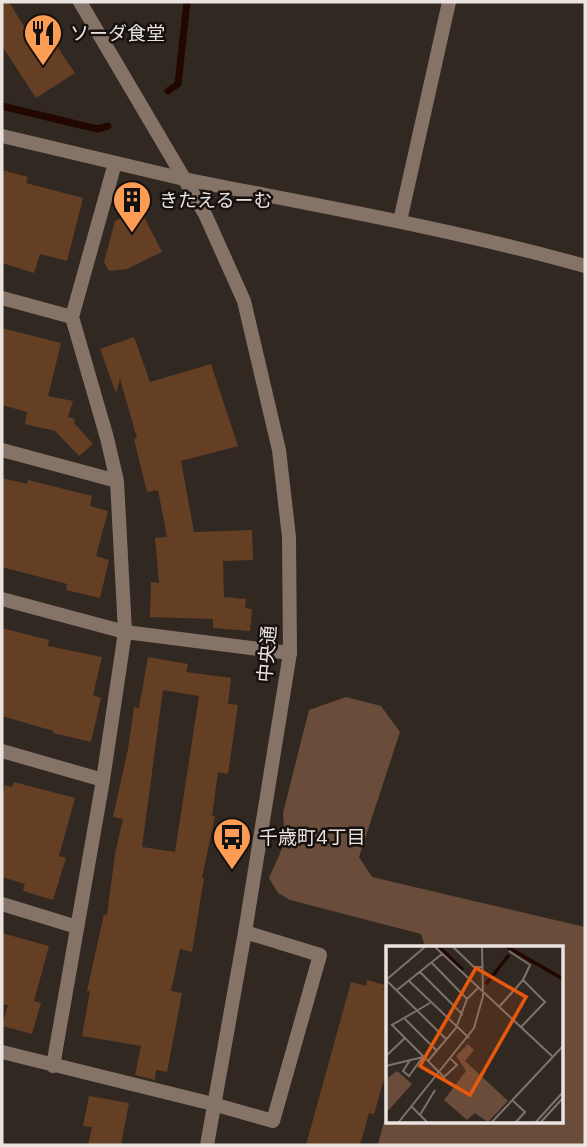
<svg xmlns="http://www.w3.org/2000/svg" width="587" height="1147" font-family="'DM Sans','Noto Sans JP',sans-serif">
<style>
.green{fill:#694c39}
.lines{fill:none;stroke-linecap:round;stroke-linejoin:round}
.stream{stroke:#210700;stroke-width:7}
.building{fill:#653f23;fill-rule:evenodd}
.service{stroke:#867367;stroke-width:14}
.minor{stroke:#867367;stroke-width:14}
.tertiary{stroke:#867367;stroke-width:14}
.labels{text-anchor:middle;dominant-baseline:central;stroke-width:5;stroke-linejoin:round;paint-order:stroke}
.poi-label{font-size:19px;fill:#eae3df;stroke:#16110f;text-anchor:start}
.street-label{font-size:19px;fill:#eae3df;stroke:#16110f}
.inset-river{fill:none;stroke:#210700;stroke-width:3.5}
.inset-road{fill:none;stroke:#7b736e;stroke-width:2}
.view{fill:#e8590c;fill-opacity:0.15;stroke:#e8590c;stroke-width:3.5}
.inset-edge{fill:none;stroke:#eae3df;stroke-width:3.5}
</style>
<rect width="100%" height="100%" fill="#312822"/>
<path class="green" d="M346 697 381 706 400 732 359 857 372 877 585 927V1145H378L387 1109 388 1121H561V948L425 947 421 934 290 900 278 893 269 878 285 842 283 813 309 710Z"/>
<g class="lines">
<path class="stream" d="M168 91 178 84 187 2
M2 106 97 129 108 126"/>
</g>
<path class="building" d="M2 2H9L37 48 52 39 75 73 36 98 2 46Z
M2 170 28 177 26 183 83 198 67 261 40 254 34 273 2 263Z
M140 209 162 252 127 269 109 271 104 262 115 221Z
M2 328 61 343 48 396 73 401 68 417 75 419 74 423 93 444 79 456 55 431 25 424 27 412 2 405Z
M134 337 150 382 211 364 238 446 181 461 194 532 252 530 253 560 223 561 224 597 246 599 245 608 252 609 250 631 213 628V619L150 617 151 582 159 583 155 538 167 537 158 490 147 492 134 439 137 438 120 379 116 393 100 349Z
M2 478 27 484 28 480 92 496 90 506 108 511 96 556 109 560 100 598 66 590 67 584 2 567Z
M2 628 49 640 48 646 102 657 93 695 101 698 91 742 53 733V731L2 716Z
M148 657 188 664 186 672 231 678 228 704 238 705 228 774 218 772 212 816H215L202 878H204L192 952 180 949 171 991 182 993 167 1072 156 1070 155 1080 135 1075 141 1046 82 1036 90 991H87L104 914 107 915 115 854 123 819 113 817 128 749 134 707 139 708ZM163 690 199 696 175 852 142 847Z
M14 782 75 798 59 856 66 858 53 900 23 891 25 884 2 877V797L5 785 12 787Z
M2 933 49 946 34 1001 41 1003 32 1034 2 1026 8 1005 2 1004Z
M367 980 385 985 383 990 388 991V1066L374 1114 369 1113 360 1145H306L351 982 366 986Z
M89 1096 129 1103 121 1145H88L92 1127 83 1126Z"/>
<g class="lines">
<path class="service" d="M400 221 449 2
M213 1104 273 1121 320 955 245 932"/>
<path class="minor" d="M184 179C319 206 453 229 585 266
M2 298 72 317
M2 450 117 481
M2 599 125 632 290 653
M2 751 103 780
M2 904 77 927
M2 1052 213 1104
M53 1066 103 780 125 632 117 481 107 438 72 317 115 163"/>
<path class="tertiary" d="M80 2 205 214 244 301 279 450 289 537 290 653 245 932 207 1145
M2 136 184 179"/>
</g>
<defs>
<symbol id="restaurant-pin" viewBox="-11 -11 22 30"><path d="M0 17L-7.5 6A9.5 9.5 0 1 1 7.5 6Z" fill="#fd9d55" stroke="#16110f"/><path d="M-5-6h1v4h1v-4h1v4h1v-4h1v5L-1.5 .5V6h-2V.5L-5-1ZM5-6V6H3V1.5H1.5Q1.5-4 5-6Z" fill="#111"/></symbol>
<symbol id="building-pin" viewBox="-11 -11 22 30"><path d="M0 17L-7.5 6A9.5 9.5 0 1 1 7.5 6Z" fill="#fd9d55" stroke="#16110f"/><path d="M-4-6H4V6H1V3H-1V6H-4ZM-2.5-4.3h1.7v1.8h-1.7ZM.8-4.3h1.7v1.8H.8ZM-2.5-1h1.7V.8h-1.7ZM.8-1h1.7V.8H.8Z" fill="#111"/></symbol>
<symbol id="bus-pin" viewBox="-11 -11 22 30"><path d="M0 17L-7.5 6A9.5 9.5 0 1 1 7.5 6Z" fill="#fd9d55" stroke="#16110f"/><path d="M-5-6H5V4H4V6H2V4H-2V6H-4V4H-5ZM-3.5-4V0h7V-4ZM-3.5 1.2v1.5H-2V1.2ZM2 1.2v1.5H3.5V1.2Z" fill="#111"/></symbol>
</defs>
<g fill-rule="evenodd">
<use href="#restaurant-pin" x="21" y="11" width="44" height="60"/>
<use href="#building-pin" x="110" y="178" width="44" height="60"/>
<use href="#bus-pin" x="210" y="815" width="44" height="60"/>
</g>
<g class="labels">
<g class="poi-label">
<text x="70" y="33">ソーダ食堂</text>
<text x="159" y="200">きたえるーむ</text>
<text x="259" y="837">千歳町4丁目</text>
</g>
<g class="street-label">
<text transform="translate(267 654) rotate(-85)">中央通</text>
</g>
</g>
<g transform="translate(386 946)">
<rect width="177" height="177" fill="#312822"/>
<path d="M82 98 88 104 79 115 122 155 102 176 89 167 81 174 58 154 80 125 70 110ZM11 125 26 138 0 167V133Z" fill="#694c39"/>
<path class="inset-river" d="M52 0 77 24M120 0 177 33M100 38 123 9"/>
<path class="inset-road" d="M40 0 0 34 61 94M48 0 167 111M66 0 88 21H97M123 5 144 19 137 34 159 56 135 81M45 16 81 53M34 26 77 69M23 35 83 92M11 44 56 8M44 57 6 79 58 131 71 119 65 113M113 61 137 34M19 73 51 105M0 110 19 92M24 114 17 125 23 130 36 112M42 115 70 82 81 53 92 42M0 120 37 111M126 154 139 166 129 177M26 161 42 177M34 169 49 144M12 177 88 82 97 50 96 0M105 177 177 100M149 177 177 146M154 177 177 152"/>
<path class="view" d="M90 22 140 51 84 149 34 120Z"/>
<rect width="177" height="177" class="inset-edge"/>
</g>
<rect width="587" height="1147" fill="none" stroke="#eae3df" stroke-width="7"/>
</svg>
